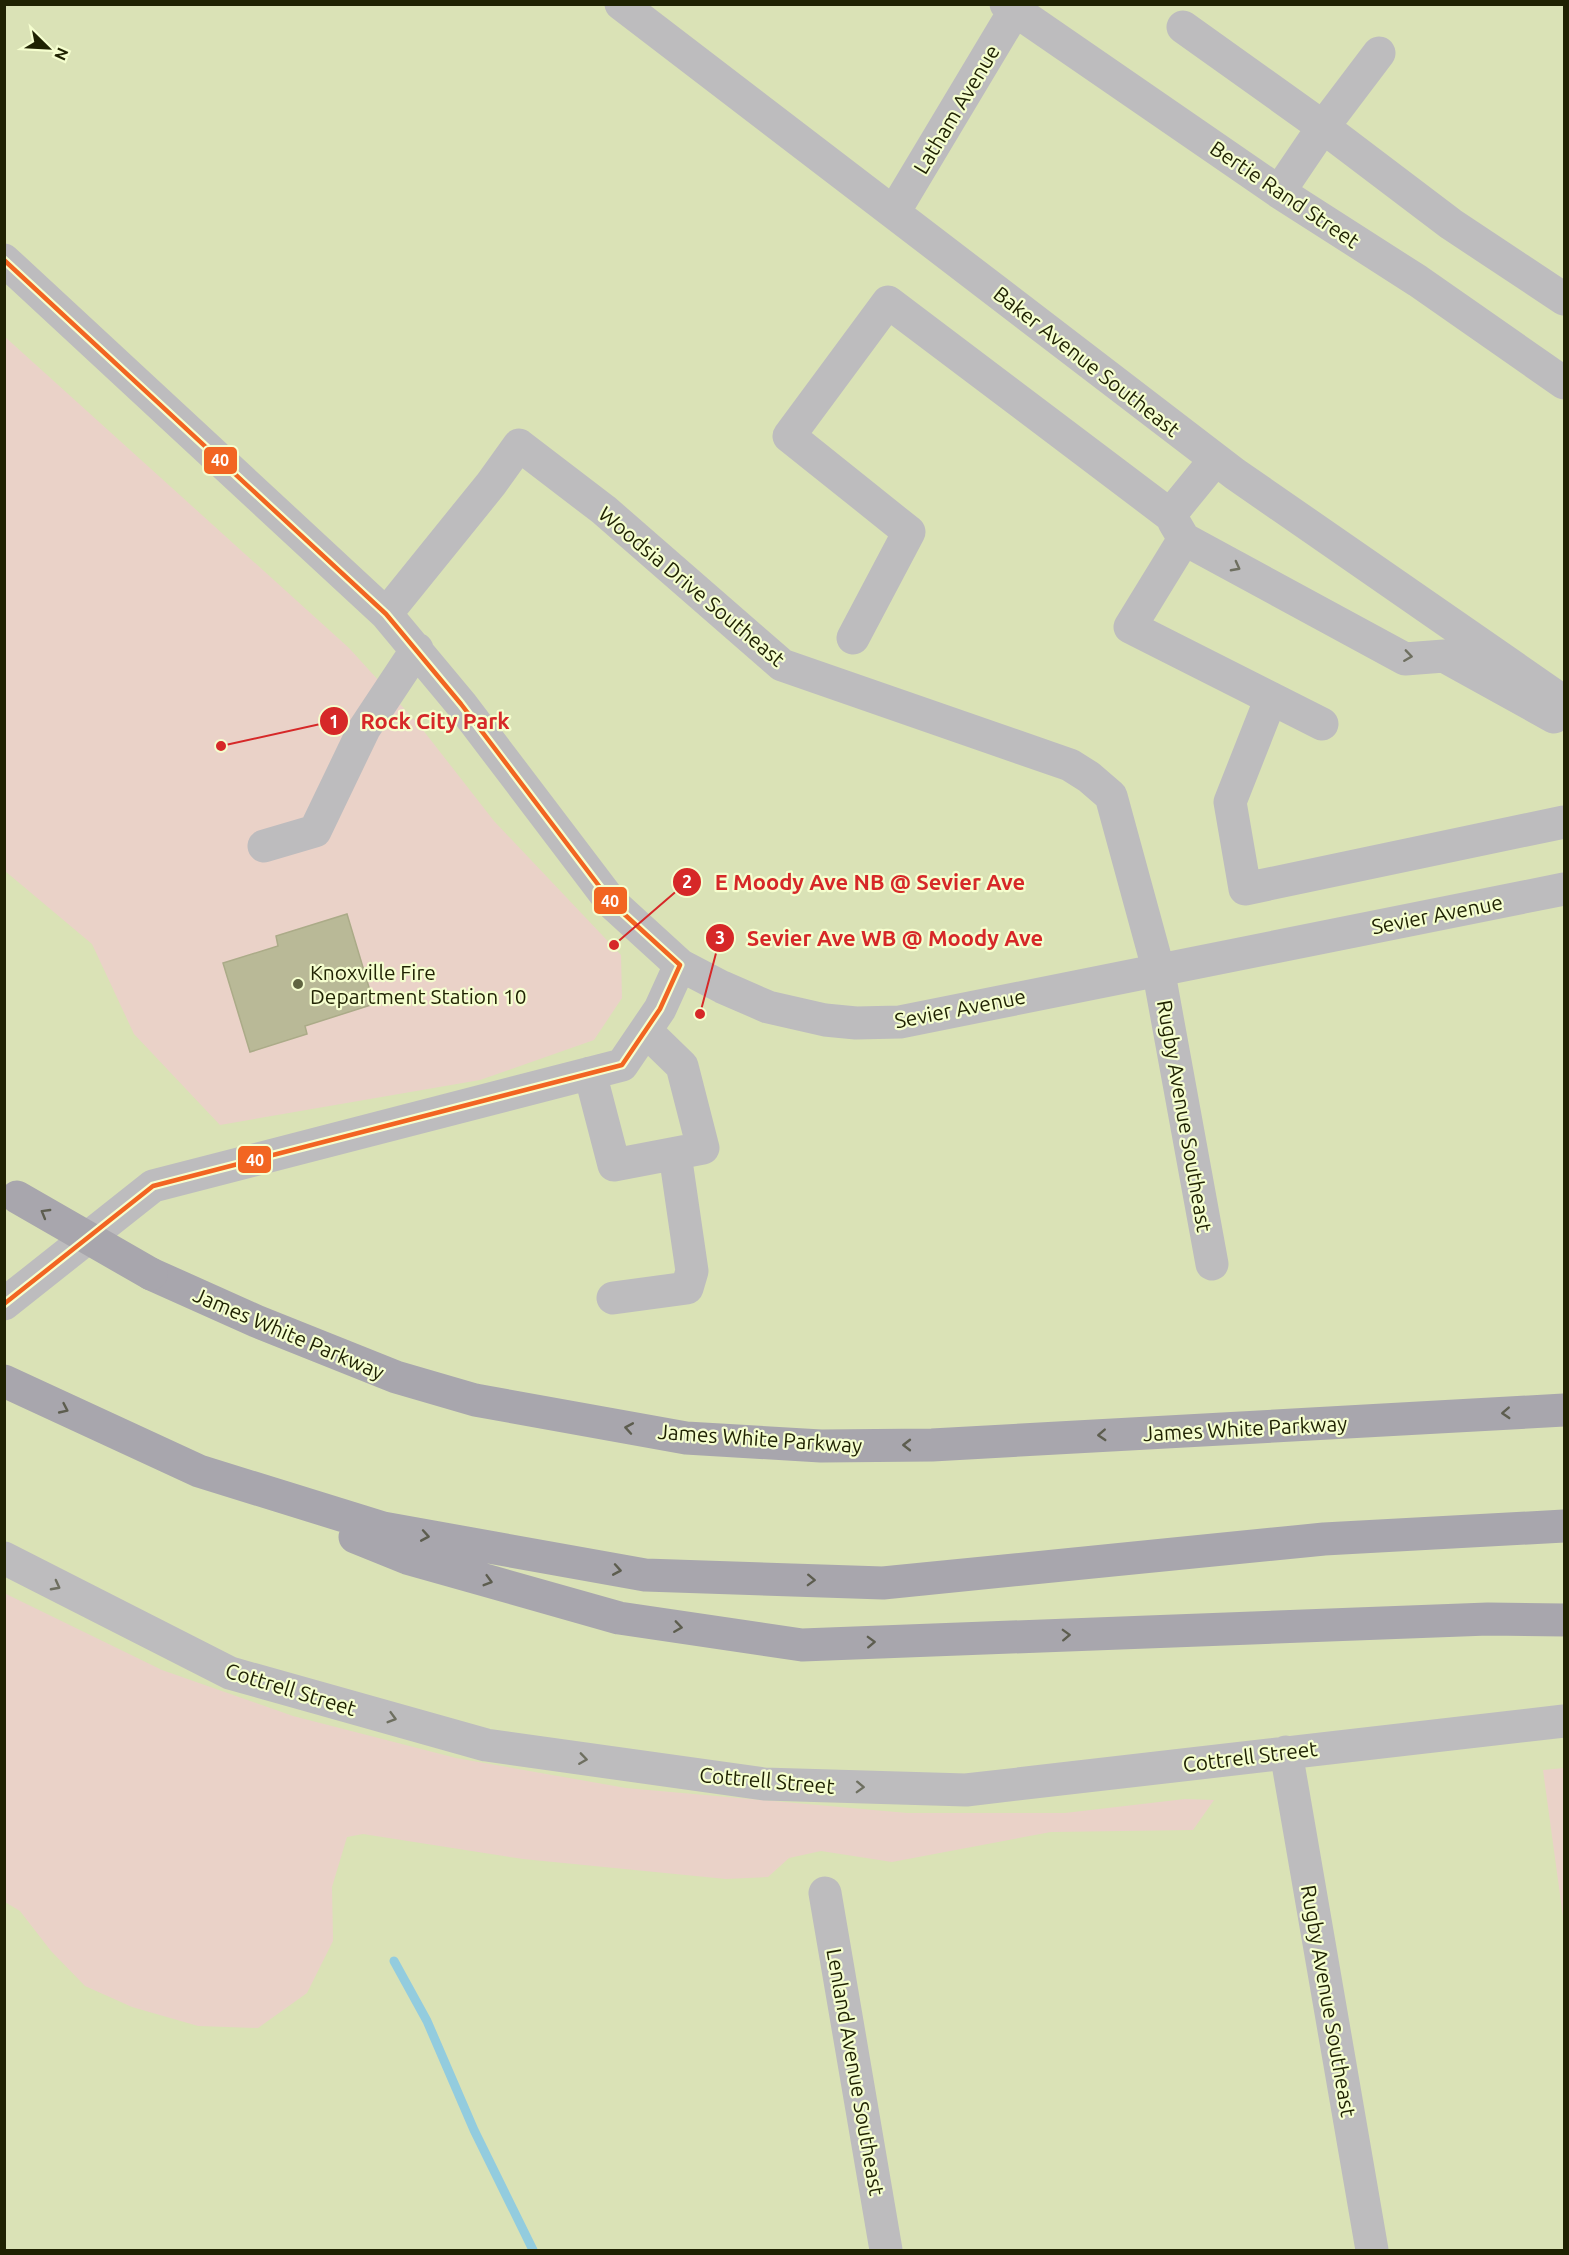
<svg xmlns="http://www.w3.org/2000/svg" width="1569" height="2255" font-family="Ubuntu,sans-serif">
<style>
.green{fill:#ead2c8}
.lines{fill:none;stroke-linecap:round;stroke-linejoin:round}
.stream{stroke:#93ccde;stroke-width:9}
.building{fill:#b9b997;stroke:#abab88;stroke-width:1.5}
.minor{stroke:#bdbcbe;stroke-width:33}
.highway{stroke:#a8a6ad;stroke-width:33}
.highway-bridge{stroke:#a8a6ad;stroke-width:33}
.bus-1-casing{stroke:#f5fecf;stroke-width:9}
.bus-1{stroke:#f26522;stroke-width:4.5}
.oneway{stroke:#6e6f60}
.oneway2{stroke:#5d5d4f}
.poi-dot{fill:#606541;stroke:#f5fecf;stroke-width:2}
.labels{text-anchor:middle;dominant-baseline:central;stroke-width:4.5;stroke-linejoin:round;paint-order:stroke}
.street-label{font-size:21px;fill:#1f2202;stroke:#f5fecf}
.poi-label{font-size:21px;fill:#1f2202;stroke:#f5fecf;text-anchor:start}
.leader{fill:none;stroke:#d62828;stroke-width:2}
.callout-dot{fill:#d62828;stroke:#f5fecf;stroke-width:2}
.mark-label{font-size:18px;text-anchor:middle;font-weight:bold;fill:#fff}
.callout-label{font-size:22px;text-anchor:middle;font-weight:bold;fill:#d62828;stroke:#f5fecf;stroke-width:4.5;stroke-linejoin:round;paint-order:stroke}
.line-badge{stroke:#f5fecf;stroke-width:2}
.badge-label{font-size:16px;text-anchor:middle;font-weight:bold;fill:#fff}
</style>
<rect width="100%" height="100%" fill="#dae2b6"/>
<path class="green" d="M4 336 349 648 419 725 494 821 621 955 622 998 594 1040 480 1080 220 1125 134 1034 92 944 5 871Z
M4 1593 162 1670 293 1716 456 1758 626 1788 907 1813H1065L1185 1799 1214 1800 1193 1830 1051 1832 892 1862 821 1851 789 1858 768 1877 726 1879 523 1859 363 1834 347 1837 332 1887 333 1941 307 1993 258 2028 198 2026 132 2007 85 1986 51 1951 20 1911 5 1902Z
M1564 1768V1924L1543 1770Z"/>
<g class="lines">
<path class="stream" d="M394 1961 427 2021 474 2130 533 2250"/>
</g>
<path class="building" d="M347 914 374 1004 305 1026 307 1034 250 1052 223 963 278 946 276 936Z"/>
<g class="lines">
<path class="minor" d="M621 4 1235 474 1564 702
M1006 4 1279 192 1418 281 1564 383
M1183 27 1323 127 1279 192
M1379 53 1323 127 1451 224 1564 299
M894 212 1015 10 1016 4
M4 260 386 614 461 704 612 903 680 965 722 987 768 1007 825 1020 856 1023 900 1022 1564 889
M1174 522 1184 539 1130 627 1322 724
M1184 539 1405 659 1444 656 1554 717
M386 614 491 484 519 445 604 510 782 665 1070 765 1089 777 1111 796 1158 968 1212 1264
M853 638 909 532 789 436 888 302 1170 515 1215 460
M1271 698 1230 802 1245 889 1564 822
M264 846 315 831 364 729 417 649
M590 1073 614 1165 703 1148 682 1066 646 1031
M613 1298 687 1288 692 1271 675 1154
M4 1304 153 1186 622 1065 660 1009 680 965
M4 1558 230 1673 486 1745 764 1784 966 1790 1564 1721
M1286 1752 1372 2250
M825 1893 886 2250"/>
<path class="highway" d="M151 1274 256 1321 396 1377 475 1400 686 1438 821 1446 932 1445 1564 1410
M4 1381 199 1471 383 1528 645 1575 883 1583 1324 1539 1564 1526
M355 1537 407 1558 619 1618 802 1645 1488 1619 1564 1620"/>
<path class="highway-bridge" d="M17 1197 151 1274"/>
<defs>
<path id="bus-1" d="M4 260 386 614 461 704 612 903 680 965 660 1009 622 1065 153 1186 4 1304"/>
</defs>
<use href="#bus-1" class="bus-1-casing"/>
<use href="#bus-1" class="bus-1"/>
</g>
<defs><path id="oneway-chevron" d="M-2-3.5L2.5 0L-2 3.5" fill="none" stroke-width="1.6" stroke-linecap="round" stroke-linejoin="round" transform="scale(1.5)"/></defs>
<g class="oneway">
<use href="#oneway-chevron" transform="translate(1236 567) rotate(28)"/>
<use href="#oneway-chevron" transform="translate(1408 656) rotate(8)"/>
<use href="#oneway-chevron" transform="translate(56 1586) rotate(28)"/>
<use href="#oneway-chevron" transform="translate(392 1718) rotate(16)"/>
<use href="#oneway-chevron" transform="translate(583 1759) rotate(8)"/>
<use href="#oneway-chevron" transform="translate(860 1787) rotate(2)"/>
</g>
<g class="oneway2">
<use href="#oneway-chevron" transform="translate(45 1213) rotate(-150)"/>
<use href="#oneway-chevron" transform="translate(64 1409) rotate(25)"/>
<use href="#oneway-chevron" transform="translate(1506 1413) rotate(177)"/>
<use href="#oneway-chevron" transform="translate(629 1428) rotate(-170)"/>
<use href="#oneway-chevron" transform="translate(1102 1435) rotate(177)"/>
<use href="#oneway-chevron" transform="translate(907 1445) rotate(180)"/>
<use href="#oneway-chevron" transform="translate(425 1536) rotate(10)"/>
<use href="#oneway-chevron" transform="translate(617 1570) rotate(10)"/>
<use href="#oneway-chevron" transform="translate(811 1580) rotate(2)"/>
<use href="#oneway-chevron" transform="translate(488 1581) rotate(16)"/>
<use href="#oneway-chevron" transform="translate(678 1627) rotate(8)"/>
<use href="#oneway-chevron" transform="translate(1066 1635) rotate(-2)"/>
<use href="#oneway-chevron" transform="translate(871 1642) rotate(-2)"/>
</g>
<circle class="poi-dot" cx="298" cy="984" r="6"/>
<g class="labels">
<g class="street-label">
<text transform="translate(956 109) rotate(-59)">Latham Avenue</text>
<text transform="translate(1285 194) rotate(34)">Bertie Rand Street</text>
<text transform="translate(1087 361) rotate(38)">Baker Avenue Southeast</text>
<text transform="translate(692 586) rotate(40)">Woodsia Drive Southeast</text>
<text transform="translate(1437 914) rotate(-11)">Sevier Avenue</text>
<text transform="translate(960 1008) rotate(-11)">Sevier Avenue</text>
<text transform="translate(1185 1116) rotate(80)">Rugby Avenue Southeast</text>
<text transform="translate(289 1333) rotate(23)">James White Parkway</text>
<text transform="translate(1245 1428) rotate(-3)">James White Parkway</text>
<text transform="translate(760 1438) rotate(4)">James White Parkway</text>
<text transform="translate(291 1689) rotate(17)">Cottrell Street</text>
<text transform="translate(1250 1756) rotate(-7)">Cottrell Street</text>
<text transform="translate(767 1780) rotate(5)">Cottrell Street</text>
<text transform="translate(1329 2001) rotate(80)">Rugby Avenue Southeast</text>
<text transform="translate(856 2072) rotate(80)">Lenland Avenue Southeast</text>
</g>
<g class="poi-label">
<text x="310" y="972">Knoxville Fire<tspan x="310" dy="24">Department Station 10</tspan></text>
</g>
</g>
<path class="leader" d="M221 746L334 721M614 945L687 882M700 1014L720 938"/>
<g class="callout-dot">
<circle cx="221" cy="746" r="6"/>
<circle cx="614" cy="945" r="6"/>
<circle cx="700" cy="1014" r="6"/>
<circle cx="334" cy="721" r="15"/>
<circle cx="687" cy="882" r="15"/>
<circle cx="720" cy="938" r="15"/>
</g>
<g class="mark-label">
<text x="334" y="728">1</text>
<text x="687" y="888">2</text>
<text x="720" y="944">3</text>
</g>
<g class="callout-label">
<text x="435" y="729">Rock City Park</text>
<text x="870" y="890">E Moody Ave NB @ Sevier Ave</text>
<text x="895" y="946">Sevier Ave WB @ Moody Ave</text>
</g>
<g class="line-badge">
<rect x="203" y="446" width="35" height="29" rx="6" fill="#f26522"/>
<rect x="593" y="886" width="35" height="29" rx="6" fill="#f26522"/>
<rect x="237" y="1145" width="35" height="29" rx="6" fill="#f26522"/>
</g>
<g class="badge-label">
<text x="220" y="466">40</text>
<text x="610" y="907">40</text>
<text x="255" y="1166">40</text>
</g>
<rect width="1569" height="2255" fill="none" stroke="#1f2202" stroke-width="12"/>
<g transform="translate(48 48) rotate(114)" stroke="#f5fecf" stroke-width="4.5" paint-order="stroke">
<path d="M0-4.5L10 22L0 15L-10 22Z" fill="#1f2202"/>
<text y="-9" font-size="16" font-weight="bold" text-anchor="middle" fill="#1f2202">N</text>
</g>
</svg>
